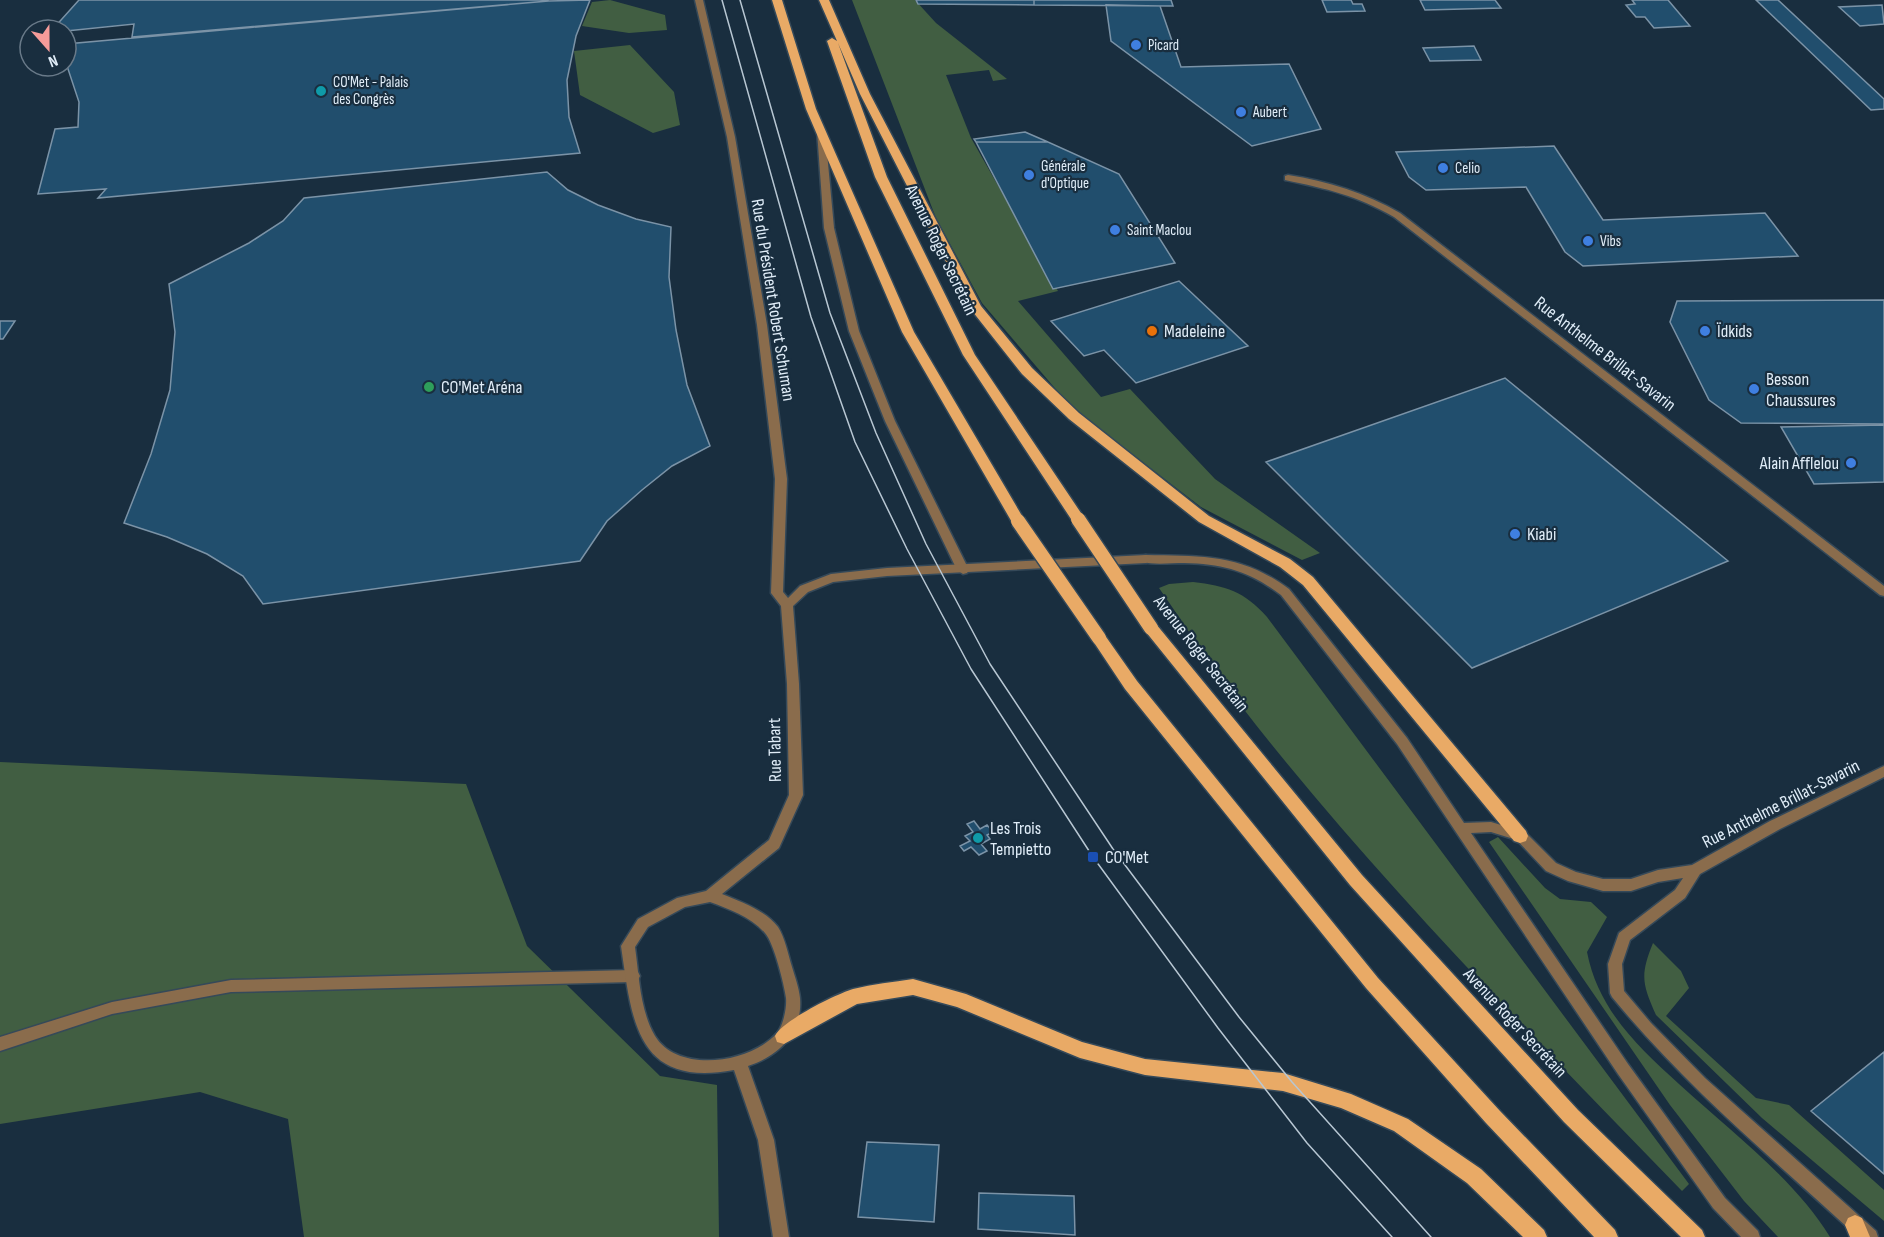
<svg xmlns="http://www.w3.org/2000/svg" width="1884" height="1237" font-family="'Sofia Sans Condensed',sans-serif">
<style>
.green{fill:#415e42}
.building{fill:#214e6d;stroke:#7b93a7;stroke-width:1.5}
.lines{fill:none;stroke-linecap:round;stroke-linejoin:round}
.lane-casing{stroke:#354959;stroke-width:3}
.street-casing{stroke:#354959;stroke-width:3}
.primary-casing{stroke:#354959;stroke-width:3}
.lane{fill:#8a6c4c;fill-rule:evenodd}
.street{fill:#8a6c4c;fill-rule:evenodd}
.primary{fill:#e9aa66;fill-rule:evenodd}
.tram{stroke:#b8c7d3;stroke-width:1.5}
.primary-bridge-casing{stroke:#354959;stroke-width:17;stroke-linecap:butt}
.primary-bridge{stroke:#e9aa66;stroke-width:14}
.shop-dot{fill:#3f7fe0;stroke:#192e3f;stroke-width:2}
.culture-dot{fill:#0f9aa8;stroke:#192e3f;stroke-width:2}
.food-dot{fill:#e8710a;stroke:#192e3f;stroke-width:2}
.leisure-dot{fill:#2e9e5b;stroke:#192e3f;stroke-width:2}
.transit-dot{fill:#1a4fb4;stroke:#192e3f;stroke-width:2}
.labels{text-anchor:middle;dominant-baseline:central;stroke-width:4.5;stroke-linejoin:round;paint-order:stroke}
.far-poi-label{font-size:15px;fill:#e0edf8;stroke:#192e3f;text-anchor:start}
.street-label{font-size:18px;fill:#e0edf8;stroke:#192e3f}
.poi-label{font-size:18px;fill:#e0edf8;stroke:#192e3f;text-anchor:start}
</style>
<rect width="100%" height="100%" fill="#192e3f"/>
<path class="green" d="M610 0 665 15 667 30 629 33 582 26 592 2Z
M852 0H915L936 23 1007 79 993 81 989 70 946 75 971 138 1058 291 1018 301 1101 397 1130 389 1215 479 1320 553 1302 560 1201 507 1071 407 982 303 936 218Z
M630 45 674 92 680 125 653 133 580 95 574 51Z
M1193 582C1226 586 1244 591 1267 617L1689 1184 1682 1191C1536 1040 1387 890 1256 725 1221 681 1191 634 1159 588L1169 584Z
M0 762 466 784 527 946 660 1076 717 1085 719 1237H304L288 1119 200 1092 0 1124Z
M1498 837 1545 888 1560 899 1591 902 1607 917 1587 952C1598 1009 1637 1046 1679 1084 1730 1131 1794 1178 1830 1237H1778L1744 1201 1670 1105 1489 842Z
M1653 943 1681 971 1689 988 1666 1016 1756 1098 1789 1105 1884 1190V1221L1762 1118 1656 1015C1642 984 1640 975 1653 943Z"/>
<path class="building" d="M79 0H548V1L132 37 134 24 66 31 52 30Z
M590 0 576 36 567 80 569 117 580 153 98 198 106 189 38 194 55 129 78 127 79 102 66 63V44L548 1Z
M916 0H1034V5L918 4Z
M1034 0H1171L1173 6 1034 5Z
M1322 0H1351L1353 4H1362L1365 11 1327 12Z
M1420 0H1495L1501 8 1425 10Z
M1632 0H1668L1690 26 1654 28 1645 17H1636L1626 5 1635 4Z
M1756 0H1778L1884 99V109L1871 110Z
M1106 5 1160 6 1181 67 1289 64 1321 129 1252 146 1111 41Z
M1882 5 1884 24 1860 26 1839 7Z
M1474 46 1481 60 1430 61 1423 48Z
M1025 132 1048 142H976L974 139Z
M976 142H1048L1119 174 1175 263 1053 289Z
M1554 146 1603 220 1765 213 1798 256 1583 266 1565 252 1526 187 1426 190 1409 177 1396 152Z
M547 172 568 190 598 205 636 219 671 227 669 277 676 330 687 385 710 446 672 466 642 490 607 521 580 561 263 604 243 576 207 554 167 537 124 523 151 454 170 390 175 332 169 284 249 243 283 221 304 198Z
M1179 281 1248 346 1136 383 1104 350 1084 356 1051 321Z
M1884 300V424L1741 423 1709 400 1670 322 1677 301Z
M0 321H15L3 339H0Z
M1505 378 1728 561 1472 668 1266 462Z
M1884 425V482L1814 484 1781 427Z
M974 821 980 829 987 825 993 832 987 835 990 839 981 844 987 851 979 855 971 847 964 851 960 846 970 841 965 836 973 832 967 824Z
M1884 1052V1174L1811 1111Z
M867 1142 939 1145 934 1222 858 1217Z
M979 1193 1074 1196 1075 1235 978 1229Z"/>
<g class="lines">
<defs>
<path id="lane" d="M821 128 825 131 834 228 859 331 895 421 969 570 967 573 963 574 957 570 885 421 849 331 824 228 817 131Z
M1146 555C1202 556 1242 554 1289 589L1407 738 1464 823 1491 822 1525 832 1527 836 1525 840 1520 841 1491 832 1471 833 1628 1064 1725 1198 1758 1231 1760 1237H1741L1713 1208 1618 1074 1397 744 1281 595C1249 571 1224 564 1184 563 1171 563 1155 565 1142 562L1140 559 1142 556Z
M633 970 638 972 640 976 638 980 633 982 231 992 112 1014 0 1051V1037L112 1002 231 980Z"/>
<path id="street" d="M695 0H703L735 137 767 325 787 479 783 592 788 598 800 586 831 574 887 568 1146 555 1152 559 1146 563 887 576 833 582 808 592 793 606 799 684 803 795 779 848 722 894C741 902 765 910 778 927 785 938 788 954 792 967 795 977 799 988 800 998 803 1034 778 1056 748 1066L774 1140 789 1237H773L758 1140 734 1070C636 1088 632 1021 621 946L638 919 677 898 706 891 769 840 789 795 787 684 781 606 771 593 775 479 757 325 727 137ZM710 902C729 909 751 917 765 933 774 943 784 984 786 998 787 1008 783 1026 777 1033 751 1063 678 1074 655 1036 640 1011 639 975 635 947L648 927 685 907Z
M1288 175C1328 181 1365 193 1400 213L1884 586V596L1880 595 1394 217C1356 195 1327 189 1285 180V176Z
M1884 766V777L1780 829 1700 874 1685 898 1630 940 1622 964 1624 991 1651 1023 1705 1078 1876 1231 1878 1237H1858C1774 1160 1685 1086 1612 997L1610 993 1608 964 1619 933 1675 890 1683 878 1658 882 1631 891H1603L1568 881 1546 871 1513 836 1515 832 1520 831 1525 832 1556 863 1576 872 1603 879H1631L1658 870 1692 865 1770 821Z"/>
<path id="primary" d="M772 0H782L816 109 914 332 1025 521 1023 524H1013L902 332 806 109Z
M819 0H829L870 94 981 306 1032 368 1079 413 1209 516 1290 559 1313 577 1526 831 1528 836 1526 841 1520 843 1514 841 1303 585 1280 567 1199 522 1069 419 1022 374 969 307 860 94 838 43 887 177 975 355 1085 519 1083 522H1073L963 355 875 177 827 41 832 38 837 41Z
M1151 623 1156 624 1362 875 1578 1110 1702 1230 1705 1237H1681L1564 1122 1350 885 1146 632 1143 628 1146 624Z
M1099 633 1104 634 1137 681 1378 978 1500 1111 1615 1230 1618 1237H1594L1486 1123 1366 988 1125 689 1091 638 1094 634Z
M913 979 966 994 1082 1042 1145 1059 1283 1073 1351 1094 1408 1119 1481 1169 1544 1230 1547 1237H1523L1467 1183 1394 1131 1341 1108 1283 1091 1145 1075 1080 1058 957 1007 913 995 857 1004 784 1044 777 1042 775 1036C782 1021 836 994 853 989 873 984 893 982 913 979Z
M1855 1215 1862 1218 1870 1237H1850L1845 1225 1848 1218Z"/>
</defs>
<use href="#lane" class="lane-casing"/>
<use href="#street" class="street-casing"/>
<use href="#primary" class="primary-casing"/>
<use href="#lane" class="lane"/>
<use href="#street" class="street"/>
<use href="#primary" class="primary"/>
<path class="tram" d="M722 0 811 317 855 442 907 549 971 669 1093 857 1218 1028 1307 1143 1392 1237
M740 0 830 313 876 433 926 544 990 664 1113 849 1239 1017 1292 1082 1431 1237"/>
<defs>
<path id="primary-bridge" d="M1078 519 1151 628
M1018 521 1099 638"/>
</defs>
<use href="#primary-bridge" class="primary-bridge-casing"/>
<use href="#primary-bridge" class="primary-bridge"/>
</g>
<g class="shop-dot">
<circle cx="1136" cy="45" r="6"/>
<circle cx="1241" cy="112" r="6"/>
<circle cx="1443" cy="168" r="6"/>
<circle cx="1029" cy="175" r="6"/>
<circle cx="1115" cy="230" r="6"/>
<circle cx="1588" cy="241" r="6"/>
<circle cx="1705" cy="331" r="6"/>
<circle cx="1754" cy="389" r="6"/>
<circle cx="1851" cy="463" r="6"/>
<circle cx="1515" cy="534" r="6"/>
</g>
<g class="culture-dot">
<circle cx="321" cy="91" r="6"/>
<circle cx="978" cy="838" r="6"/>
</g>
<circle class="food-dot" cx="1152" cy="331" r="6"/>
<circle class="leisure-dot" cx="429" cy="387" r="6"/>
<rect class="transit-dot" x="1087" y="851" width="12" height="12" rx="3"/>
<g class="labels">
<g class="far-poi-label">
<text x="1148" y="45">Picard</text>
<text x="333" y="82">CO'Met - Palais<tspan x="333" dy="17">des Congrès</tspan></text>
<text x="1253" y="112">Aubert</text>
<text x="1041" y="166">Générale<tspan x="1041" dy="17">d'Optique</tspan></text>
<text x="1455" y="168">Celio</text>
<text x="1127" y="230">Saint Maclou</text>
<text x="1600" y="241">Vibs</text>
</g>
<g class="street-label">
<text transform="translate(941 250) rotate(64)">Avenue Roger Secrétain</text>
<text transform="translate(773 300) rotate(81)">Rue du Président Robert Schuman</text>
<text transform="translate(1605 354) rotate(38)">Rue Anthelme Brillat-Savarin</text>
<text transform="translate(1201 654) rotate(52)">Avenue Roger Secrétain</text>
<text transform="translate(775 750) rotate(-91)">Rue Tabart</text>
<text transform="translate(1781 804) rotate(-27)">Rue Anthelme Brillat-Savarin</text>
<text transform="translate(1515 1023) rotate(47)">Avenue Roger Secrétain</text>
</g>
<g class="poi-label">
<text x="1164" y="331">Madeleine</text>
<text x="1717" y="331">Ïdkids</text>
<text x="1766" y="379">Besson<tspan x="1766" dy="21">Chaussures</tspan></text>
<text x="441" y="387">CO'Met Aréna</text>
<text x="1839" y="463" text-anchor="end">Alain Afflelou</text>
<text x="1527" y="534">Kiabi</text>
<text x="990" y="828">Les Trois<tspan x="990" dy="21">Tempietto</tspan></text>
<text x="1105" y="857">CO'Met</text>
</g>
</g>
<g transform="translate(48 48) rotate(159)"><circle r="28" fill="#192e3f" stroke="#697a89" stroke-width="1.5"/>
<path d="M0-4.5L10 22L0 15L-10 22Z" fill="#f59b99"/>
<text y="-9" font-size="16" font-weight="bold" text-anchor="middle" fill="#e0edf8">N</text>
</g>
</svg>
